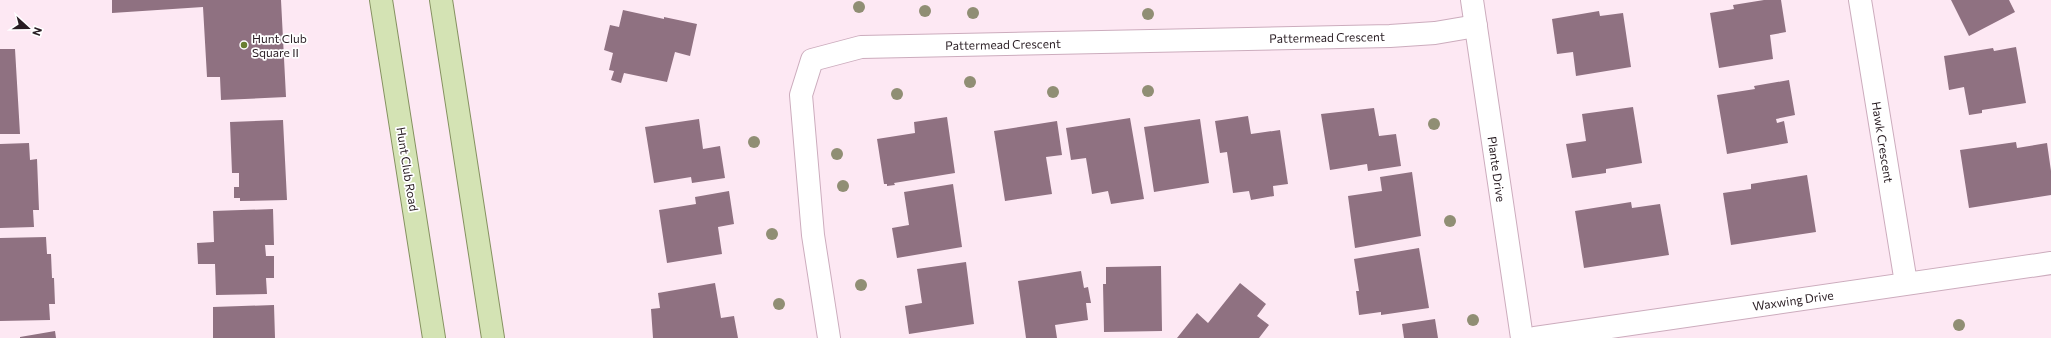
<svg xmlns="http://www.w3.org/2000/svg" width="2051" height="338" font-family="Commissioner,sans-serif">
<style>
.building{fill:#8f7181}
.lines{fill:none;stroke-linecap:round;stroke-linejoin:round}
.minor-casing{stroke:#ccacbd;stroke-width:24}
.tertiary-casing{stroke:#ccacbd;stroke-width:24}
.primary-casing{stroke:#859160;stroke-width:24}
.minor{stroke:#fff;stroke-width:22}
.tertiary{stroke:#fff;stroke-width:22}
.primary{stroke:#d4e3b4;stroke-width:22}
.tree{fill:#908e74}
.poi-dot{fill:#697f31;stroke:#fff;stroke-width:1.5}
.labels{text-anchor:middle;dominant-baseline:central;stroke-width:3.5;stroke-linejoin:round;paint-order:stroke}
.street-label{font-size:12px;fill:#281c22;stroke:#fff}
.poi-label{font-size:12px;fill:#281c22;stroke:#fff;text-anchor:start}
</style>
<rect width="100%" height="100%" fill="#fde8f3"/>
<path class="building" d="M112 0H281L286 97 221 100 220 77H207L203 7 112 13Z
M1764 0H1781L1786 32 1770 35 1773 59 1719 68 1710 13 1734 9 1733 5Z
M1951 0H2009L2015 12 1969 36Z
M623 10 664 19V17L697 24 690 56 675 52 667 82 624 73 621 83 611 80 614 71 609 70 613 53 604 50 610 25 619 27Z
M1599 11 1600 16 1623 13 1631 67 1576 76 1573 52 1557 54 1552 19Z
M2016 47 2026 103 1982 110V113L1969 115 1964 87 1949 90 1944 56 1993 48 1994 51Z
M0 49H15L20 134H0Z
M1789 80 1795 115 1776 119 1777 123 1784 121 1788 143 1727 154 1717 95 1755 89 1754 86Z
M1633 107 1642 163 1606 169V173L1572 178 1566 144 1586 141 1582 114Z
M1374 108 1379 136 1396 134 1401 166 1368 171 1367 164 1330 170 1321 114Z
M1248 116 1251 134 1280 130 1288 184 1273 186 1274 196 1251 200 1249 191 1233 193 1227 152 1220 153 1215 121Z
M947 117 955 173 894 183 895 185 887 186V184H884L877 139 915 133 914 122Z
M1130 118 1144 199 1111 204 1108 191 1092 194 1086 158 1071 160 1066 128Z
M699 119 703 149 720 146 725 178 692 183 691 177 654 183 645 127Z
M1200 119 1209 183 1154 192 1144 127Z
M283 120 287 200 240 201V198H234V187H239V173H232L230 122Z
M1057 121 1062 155 1046 157 1052 194 1005 201 994 131Z
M2016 142 2017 148 2047 143 2051 171V195L1969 208 1960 150Z
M29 143 30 160 37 159 39 210H33L34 227 0 228V144Z
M1412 172 1421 236 1355 248 1348 196 1382 191 1380 177Z
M1807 175 1816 232 1731 245 1723 193 1751 189V184Z
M953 184 962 247 897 258 892 228 909 225 904 192Z
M729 191 734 224 718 227 722 254 667 263 659 210 696 204 695 197Z
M1631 202 1632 208 1660 204 1669 255 1584 268 1575 211Z
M273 209 274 245H265L266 256H274V278H266L267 294 216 295 215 264H198L197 243 214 242 213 211Z
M46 237 47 254H51L52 278H54L55 304H49L50 320 0 321V238Z
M1419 248 1429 308 1381 315V312L1359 315 1356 291H1359L1354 259Z
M966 262 974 324 909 334 905 306 922 303 917 269Z
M1161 266 1162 331 1104 332 1103 284H1106V267Z
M1081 271 1084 288 1088 287 1091 303H1086L1088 320 1055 325 1057 338H1026L1018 281Z
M715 283 721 318 734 316 738 338H653L651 309 660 308 658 293Z
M1240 283 1266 304 1257 316 1269 325 1259 338H1177L1197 313 1208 323Z
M274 305 275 338H213V307Z
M1435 319 1438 338H1404L1402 324Z
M55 331 56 338H20V337Z"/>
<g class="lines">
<defs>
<path id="minor" d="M1860 0 1906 283
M829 338 813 235 801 95 812 60 861 47 1390 36 1435 33 1476 26
M1535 338 2051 263"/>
<path id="tertiary" d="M1472 0 1522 338"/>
<path id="primary" d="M381 0 434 338
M441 0 493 338"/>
</defs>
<use href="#minor" class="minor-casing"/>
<use href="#tertiary" class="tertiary-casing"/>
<use href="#primary" class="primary-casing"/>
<use href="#minor" class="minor"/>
<use href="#tertiary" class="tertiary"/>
<use href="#primary" class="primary"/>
</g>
<g class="tree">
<circle cx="859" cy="7" r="6"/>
<circle cx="925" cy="11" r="6"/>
<circle cx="973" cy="13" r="6"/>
<circle cx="1148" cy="14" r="6"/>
<circle cx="970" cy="82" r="6"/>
<circle cx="1148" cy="91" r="6"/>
<circle cx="1053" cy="92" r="6"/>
<circle cx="897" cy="94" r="6"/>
<circle cx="1434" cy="124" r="6"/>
<circle cx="754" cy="142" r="6"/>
<circle cx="837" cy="154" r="6"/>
<circle cx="843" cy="186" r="6"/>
<circle cx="1450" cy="221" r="6"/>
<circle cx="772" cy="234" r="6"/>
<circle cx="861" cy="285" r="6"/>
<circle cx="779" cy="304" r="6"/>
<circle cx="1473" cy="320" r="6"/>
<circle cx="1959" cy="325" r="6"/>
</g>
<circle class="poi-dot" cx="244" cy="45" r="4"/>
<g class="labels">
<g class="street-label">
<text transform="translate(1327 37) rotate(-1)">Pattermead Crescent</text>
<text transform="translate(1003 44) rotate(-1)">Pattermead Crescent</text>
<text transform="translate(1883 142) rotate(81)">Hawk Crescent</text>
<text transform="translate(408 169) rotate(81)">Hunt Club Road</text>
<text transform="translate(1497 169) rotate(82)">Plante Drive</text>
<text transform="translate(1793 300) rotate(-8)">Waxwing Drive</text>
</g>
<g class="poi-label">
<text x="252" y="38">Hunt Club<tspan x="252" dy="14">Square II</tspan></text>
</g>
</g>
<g transform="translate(28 28) rotate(111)" stroke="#ffffff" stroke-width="3" paint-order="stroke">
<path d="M0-3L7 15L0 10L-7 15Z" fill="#281c22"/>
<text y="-6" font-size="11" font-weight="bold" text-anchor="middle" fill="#281c22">N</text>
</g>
</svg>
